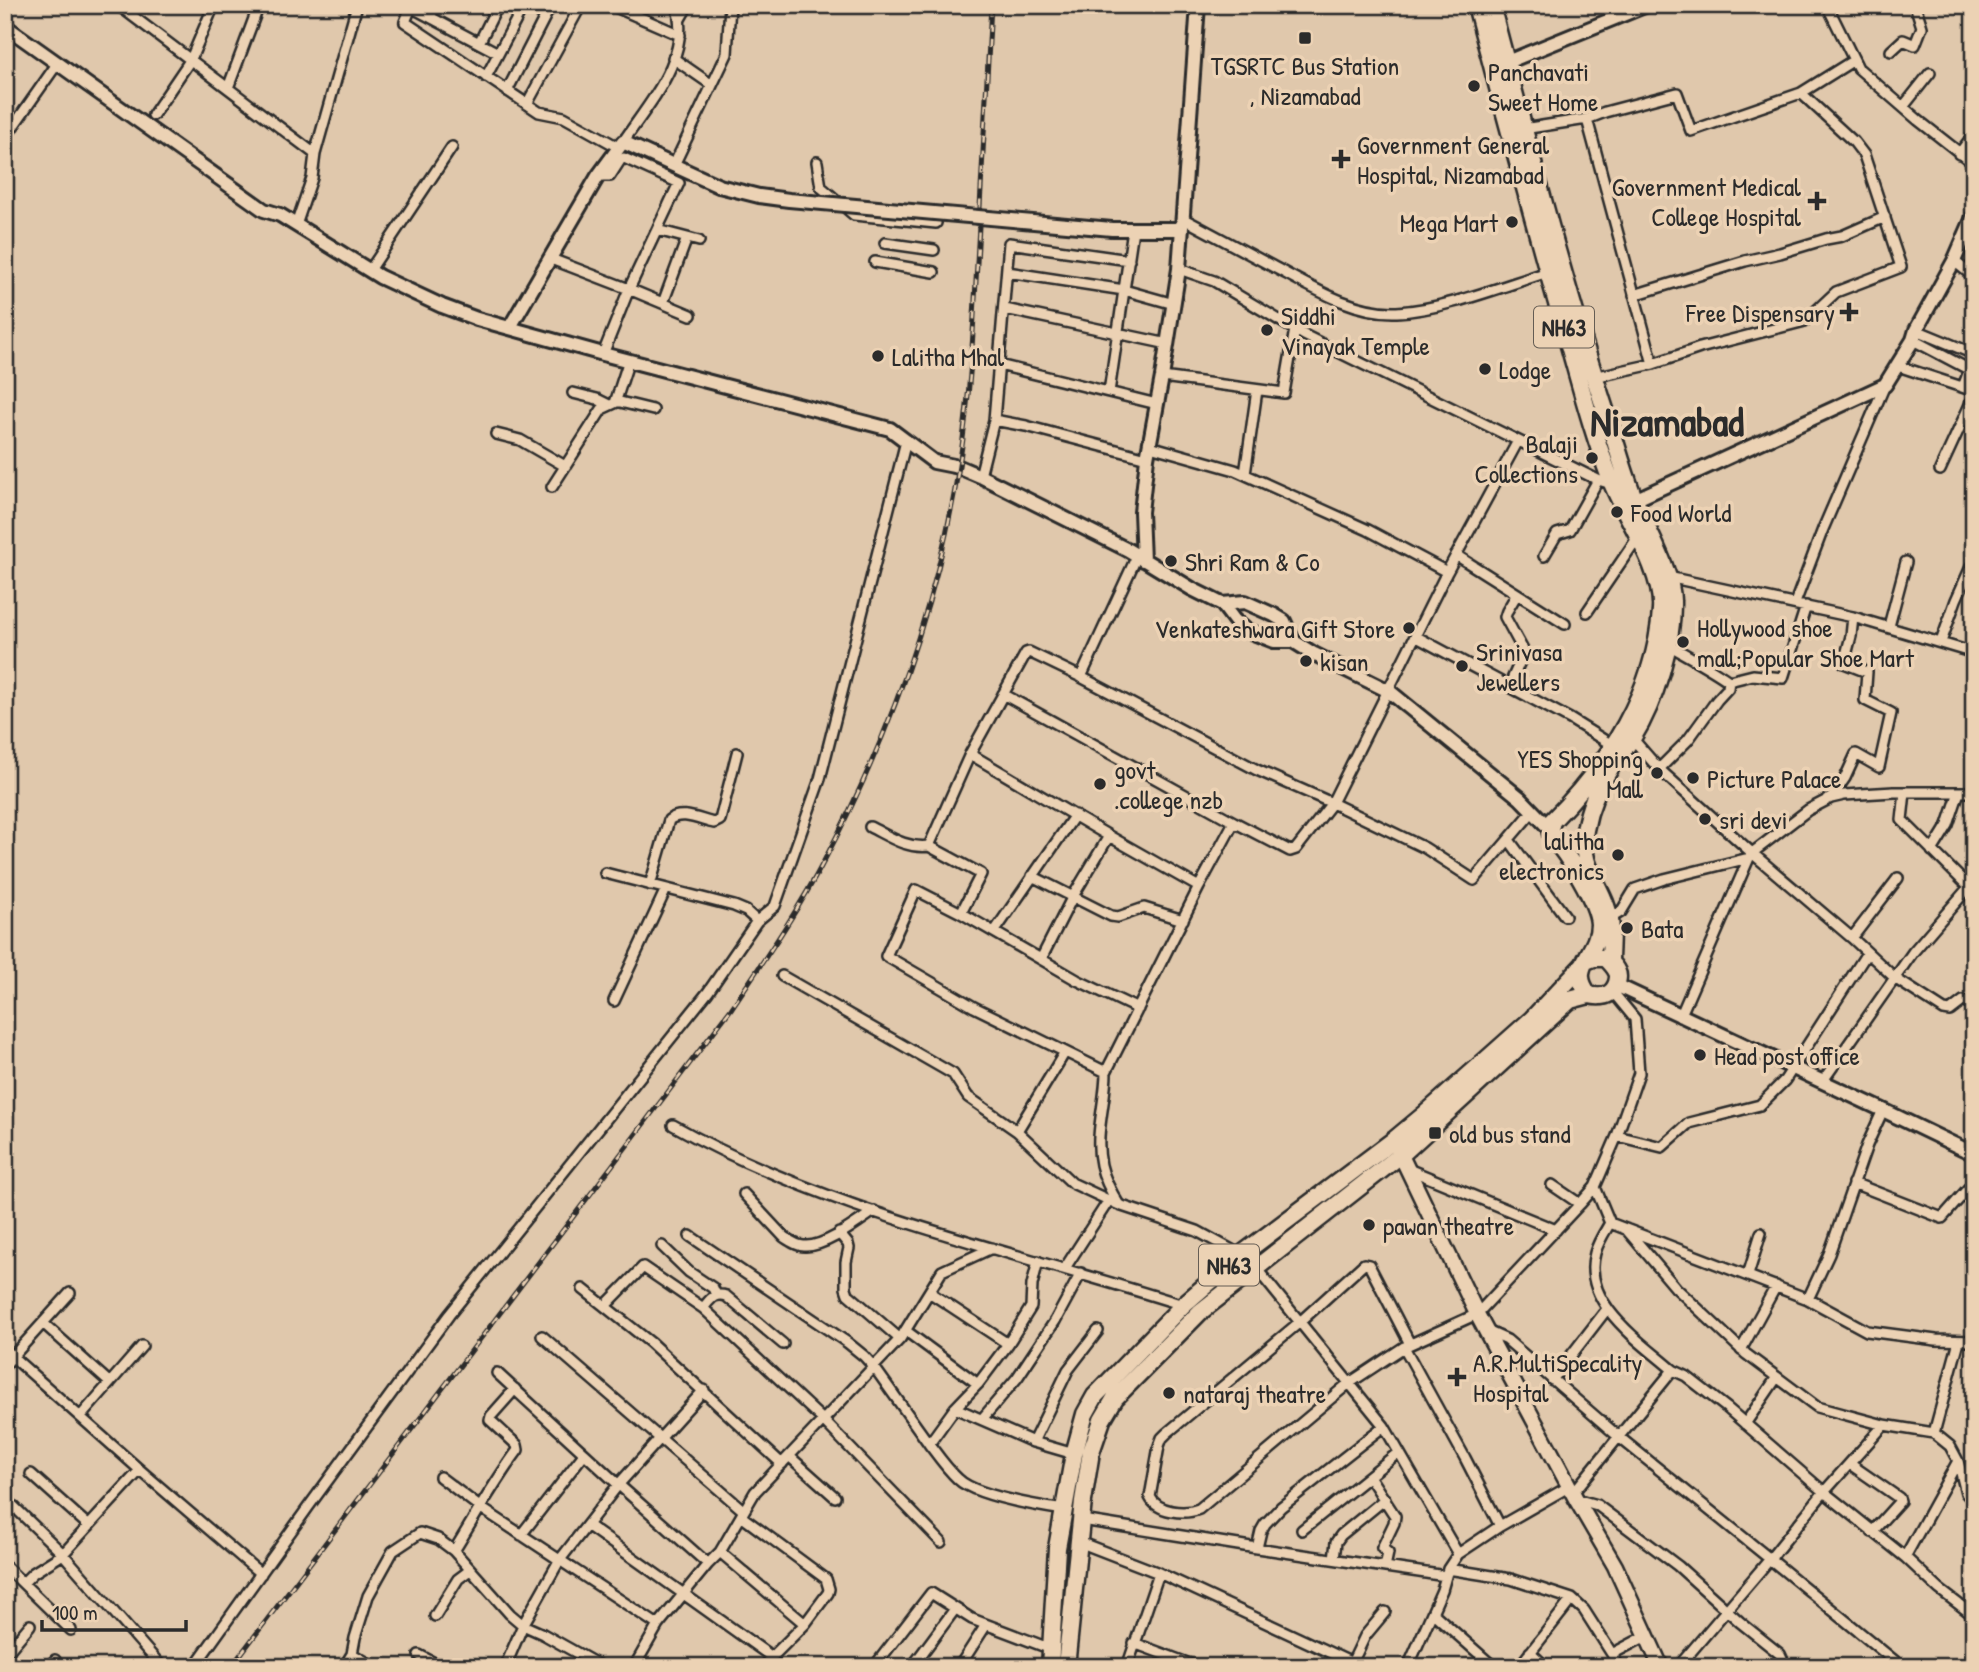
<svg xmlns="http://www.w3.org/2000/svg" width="1979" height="1672" font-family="'Patrick Hand',sans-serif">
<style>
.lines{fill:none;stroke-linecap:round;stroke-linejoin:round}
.street-casing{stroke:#2b2b2b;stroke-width:14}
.secondary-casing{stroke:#2b2b2b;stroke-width:18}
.primary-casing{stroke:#2b2b2b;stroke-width:19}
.highway-casing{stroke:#2b2b2b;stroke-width:21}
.street{stroke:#ecd2b4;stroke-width:9}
.secondary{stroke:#ecd2b4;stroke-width:12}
.primary{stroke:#ecd2b4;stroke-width:14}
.highway{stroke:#ecd2b4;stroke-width:16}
.rail-casing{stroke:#2b2b2b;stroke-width:5}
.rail{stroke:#ecd2b4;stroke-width:2.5;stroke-dasharray:8;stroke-linecap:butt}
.secondary-bridge-casing{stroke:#2b2b2b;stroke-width:18;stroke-linecap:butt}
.secondary-bridge{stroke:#ecd2b4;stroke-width:12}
.poi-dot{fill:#2b2b2b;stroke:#ecd2b4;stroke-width:2.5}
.labels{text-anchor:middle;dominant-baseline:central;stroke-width:7;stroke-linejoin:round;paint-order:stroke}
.shield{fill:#ecd2b4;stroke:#655d54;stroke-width:2}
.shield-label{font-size:24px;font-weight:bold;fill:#2b2b2b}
.poi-label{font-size:26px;fill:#2b2b2b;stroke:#ecd2b4;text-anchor:start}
.town-label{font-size:40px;font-weight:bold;fill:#2b2b2b;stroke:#ecd2b4}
</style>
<rect width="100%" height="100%" fill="#e0c8ac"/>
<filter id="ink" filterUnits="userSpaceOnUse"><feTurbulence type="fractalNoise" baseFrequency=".0143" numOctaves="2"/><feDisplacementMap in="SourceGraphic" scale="14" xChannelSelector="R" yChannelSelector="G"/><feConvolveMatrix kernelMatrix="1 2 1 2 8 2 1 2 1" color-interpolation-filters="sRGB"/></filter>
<g filter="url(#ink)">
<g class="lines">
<defs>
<path id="street" d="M118 5 315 154
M412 5 405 22 539 112 564 117 618 147
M611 5 680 35
M1827 5 1858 68 1918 120 1974 164
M411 7 498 53
M430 17 435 5
M680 19 688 5
M479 43 498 5
M1891 51 1903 40 1915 45 1922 27 1915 5
M673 58 712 85
M486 77 524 5
M228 88 259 5
M507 91 551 5
M1801 93 1854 60
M527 104 581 5
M1903 107 1930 73
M153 115 191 59 214 5
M1587 119 1653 364
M1523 129 1587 119 1605 112 1677 93 1691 131 1801 93 1854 142 1864 155 1901 267 1836 292 1805 321 1700 348 1653 364 1594 377
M5 138 57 64
M623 142C649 103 693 55 676 5
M1959 154 1974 134
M817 162 821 187 854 215 936 223
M674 165 727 54 730 5
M598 176H610L621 159 624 158 679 183 629 289 691 315
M1182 218C1212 234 1242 250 1272 266 1310 286 1353 314 1397 312 1443 310 1503 286 1548 272
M296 225 312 178 315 154 357 5
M657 230 699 241
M885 243 934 250
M551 259 629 289 603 354
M1954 261 1974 277
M875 262 934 272
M1179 269 1214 281 1304 335 1598 480 1612 484
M370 270 452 147
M1007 272 1124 290 1174 304
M1634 295 1745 261 1780 253 1826 239 1842 236 1885 217
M663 303 687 238
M1005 309 1168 344
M1916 330 1974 354
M1913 340 1970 370
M999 365 1157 404
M1898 366 1974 391
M1162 377 1284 393 1295 329
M1963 387 1974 358
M1109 392 1133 229
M573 393 597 399 609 405
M616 401 653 410
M994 420 1026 426 1147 458
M496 434 520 440 565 466
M1150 446 1235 470 1368 530 1447 572
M1940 470 1974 396
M1974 472 1971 501 1974 505
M1245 474 1257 390
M980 476 994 420 1009 243 1129 260
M552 487 602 409 615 403 629 360
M1456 555 1565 624
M1137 556 1081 677 1029 652 1026 653 970 754 1109 836 1199 887 1234 822 1290 851 1296 849 1332 803 1425 848 1474 880 1533 811
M1544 556 1557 534 1570 530 1598 480
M1668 577 1853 617 1974 653
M1795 603 1823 529 1885 385
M1587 612 1638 537
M1889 626 1906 562
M1415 636 1570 719 1612 745
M1941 642 1956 600 1974 560
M1081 677 1257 770 1332 803 1447 572 1518 441
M1729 681 1753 675 1783 678 1806 606
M1509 686 1523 655V650L1505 617 1507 611 1517 594
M1003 694 1234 822
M970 754 929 846 981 874 961 913 916 890 886 956 974 1007 1106 1072 1199 887
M1659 769 1688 740 1717 700 1728 688 1729 681C1709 667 1688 656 1667 644
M1905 792 1902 820 1969 887
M1974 794 1970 792H1894L1844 795 1831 798 1808 810 1752 853 1852 938 1896 979 1944 1010 1950 1011 1963 1001 1974 1004
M1831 798 1845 778 1856 754 1879 767 1891 713 1865 700 1867 672 1844 663 1851 636 1853 617
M870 827C890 837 907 849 929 846
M1509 840 1565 916
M1932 851 1948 825 1959 792
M605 873 734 906 746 911 757 921
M1032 876 1111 916 1118 917 1144 908 1183 920
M650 885 669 820C681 810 700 820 714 823L720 820 737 753
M961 913 1077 980 1138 1009
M1606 921 1621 912 1635 889 1664 879 1749 858 1752 853 1659 769 1632 738
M995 931 1075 815
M1852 938 1898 878
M1041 959 1072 898 1109 836
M782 976 953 1074 968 1097 1017 1131
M614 1001 666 889
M1680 1017 1749 858
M1065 1052 1017 1131 1072 1183 1119 1205 1197 1231 1241 1255 1256 1268 1384 1426 1458 1554
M1106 1072C1106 1102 1094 1134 1101 1165 1104 1179 1111 1192 1119 1205
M1822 1082 1913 952 1969 887H1974
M673 1125C831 1214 1012 1250 1183 1305
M1617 1136 1662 1147 1689 1123 1760 1105 1785 1080 1867 953
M1408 1169 1556 1230
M1853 1183 1942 1218 1974 1182
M1552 1185 1580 1204
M744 1194 784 1237C790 1241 797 1246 804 1246 824 1248 858 1222 874 1211
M1610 1223 1808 1299 1867 1331 1936 1340 1974 1341
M1626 1229 1676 1288 1746 1354 1817 1407 1884 1425 1934 1433 1950 1446 1958 1461 1966 1493 1974 1501
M839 1233 848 1244 849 1248 846 1262V1288L848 1294 900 1339
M690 1236 848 1343 864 1356 874 1367 929 1444
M662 1246 689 1272 713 1288 716 1295
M1038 1261 1032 1285 1031 1307 1008 1344 978 1384 955 1408 929 1444C938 1456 947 1469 958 1479 975 1496 1038 1506 1064 1510
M1065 1268 1109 1200
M1748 1275 1761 1233
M583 1289 651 1343 782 1464
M929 1292 1008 1344
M1808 1299 1829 1254 1867 1145 1883 1110
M605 1306 643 1267 703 1308 823 1420 941 1542
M703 1308C710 1300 714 1292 726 1296L783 1344
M43 1323 110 1383
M906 1331 978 1384
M1487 1331 1507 1340 1619 1437 1770 1559 1678 1667
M542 1336 744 1511
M1410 1344 1369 1265 1364 1264 1301 1321 1167 1433 1162 1438 1159 1446 1150 1497C1157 1512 1184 1515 1199 1509L1348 1384 1404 1347 1477 1314 1580 1204 1595 1187 1617 1136 1639 1073 1635 1019 1612 991
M1404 1347 1465 1458 1500 1526
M5 1350 140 1470 261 1574
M1741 1350 1776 1286
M5 1365 70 1293
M1673 1370 1686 1376 1727 1408 1824 1492 1905 1557 1939 1589 1974 1616
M497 1373 610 1477 708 1564
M1552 1380 1607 1309
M955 1408 1033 1442
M81 1416 142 1346
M982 1419 1017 1378 1055 1321 1081 1273
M1745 1424 1777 1377
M1884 1425 1824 1492 1770 1559 1902 1667
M1934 1433 1959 1341
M1074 1454 1033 1442 1068 1370 1098 1331
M789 1456 835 1497
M1850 1464 1899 1498 1900 1501 1872 1532
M140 1470 63 1554 162 1667
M31 1474 89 1526
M1369 1476 1395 1516 1394 1523 1383 1546 1382 1548 1388 1553 1385 1567
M440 1477 481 1508 658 1625
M1573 1493 1673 1370C1640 1341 1581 1303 1595 1253 1598 1242 1604 1233 1610 1223L1595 1187
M5 1498 63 1554 33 1573 23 1583
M1576 1499 1597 1505 1678 1566 1740 1622 1780 1654 1786 1667
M741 1516 826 1579 829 1589 828 1593 805 1624 772 1657 764 1667
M1082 1520 1257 1548 1446 1576
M587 1525 772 1657
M1302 1530 1399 1452
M521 1535 584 1454
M1079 1542 1159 1573 1361 1667
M1257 1548 1261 1531 1265 1524 1281 1507 1384 1426
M454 1551C475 1517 494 1482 518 1450L517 1445 490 1420 491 1416 515 1389
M720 1552 805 1624
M1905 1557 1958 1461
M1334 1559 1336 1542 1341 1535 1385 1499
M5 1566 71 1630
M1448 1569 1511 1579 1572 1599 1584 1610 1612 1654 1646 1636
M1433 1613 1494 1667
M435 1616 458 1579 470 1570
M1134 1643 1198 1667
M1530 1652 1546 1667
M352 1654 355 1638 368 1596 393 1551 420 1533 438 1539 454 1551 510 1614 523 1625 543 1634 602 1667
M1612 1654 1619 1667
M5 1655 30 1625
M419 1655 442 1667
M1352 1663 1365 1636 1385 1612
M49 1667 55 1660
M194 1667 309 1506 449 1315 708 992 757 921 775 906 820 779 906 441
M344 1667 352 1654 375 1667
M505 1667 523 1625 559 1561 618 1485 704 1390
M634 1667 658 1625 708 1564 720 1552 755 1492 900 1339 942 1271 992 1248
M874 1667 931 1593 972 1619 1051 1649
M912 1667 955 1609
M959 1667 986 1625
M1127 1667 1159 1573
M1408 1667 1442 1590 1448 1569 1458 1554 1500 1526 1570 1486
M1519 1667 1572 1599"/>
<path id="secondary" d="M5 26 264 210 280 215 380 277 442 306 477 319 603 354 890 429 934 462 959 467 980 476 1128 550 1192 589 1222 604 1234 620 1246 630 1274 641H1293L1314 654 1389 691 1520 798 1550 829
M1507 62 1647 5
M1112 229H1181
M510 327 598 176 623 142 719 186
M1628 503 1885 385 1913 340 1916 330 1954 261 1974 215
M1143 560 1141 512 1147 458 1162 377 1179 269 1198 5
M1222 604 1245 602 1274 615 1284 621 1293 641
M1616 985 1883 1110 1974 1154"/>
<path id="primary" d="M1397 1147 1477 1314 1576 1499 1615 1566 1661 1667"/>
<path id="highway" d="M1476 5C1504 111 1532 216 1562 321 1578 375 1591 430 1612 483 1626 518 1664 572 1661 610 1656 690 1608 765 1552 821L1550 829 1552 837C1567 853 1598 903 1599 924 1599 955 1566 966 1589 995 1602 998 1612 996 1617 983 1618 978 1619 976 1617 972 1615 967 1610 962 1606 958H1594L1586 961
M1491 5C1528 145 1564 285 1609 422 1618 449 1625 477 1636 503 1647 531 1672 572 1672 601 1673 643 1655 702 1633 737 1626 747 1618 757 1611 767 1598 786 1589 807 1585 830 1578 868 1605 888 1610 920 1612 933 1610 949 1610 962
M1050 1667 1057 1548 1074 1454 1085 1414 1095 1396 1183 1305 1241 1255 1394 1140 1424 1115 1532 1019 1583 965
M1066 1667 1083 1501 1091 1452 1102 1420 1115 1398 1200 1312 1402 1154 1570 1000 1589 995"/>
</defs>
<use href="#street" class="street-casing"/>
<use href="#secondary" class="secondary-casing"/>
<use href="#primary" class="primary-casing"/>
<use href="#highway" class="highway-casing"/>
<use href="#street" class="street"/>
<use href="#secondary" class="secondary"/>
<use href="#primary" class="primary"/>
<use href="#highway" class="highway"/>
<defs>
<path id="rail" d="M231 1667 731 1009C763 961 797 913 824 861 889 738 937 604 959 466 971 392 974 318 978 244 982 164 987 85 991 5"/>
</defs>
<use href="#rail" class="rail-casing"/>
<use href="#rail" class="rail"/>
<defs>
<path id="secondary-bridge" d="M719 186 759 196 789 200 1112 229"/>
</defs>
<use href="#secondary-bridge" class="secondary-bridge-casing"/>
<use href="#secondary-bridge" class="secondary-bridge"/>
</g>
</g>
<g class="poi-dot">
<rect x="1298" y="31" width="14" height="14" rx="3.5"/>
<circle cx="1474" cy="86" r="7"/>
<path d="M1337.5 148.5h7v7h7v7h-7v7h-7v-7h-7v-7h7z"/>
<path d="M1813.5 190.5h7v7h7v7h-7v7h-7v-7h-7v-7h7z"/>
<circle cx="1512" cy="222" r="7"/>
<path d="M1845.5 301.5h7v7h7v7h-7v7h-7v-7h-7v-7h7z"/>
<circle cx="1267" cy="330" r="7"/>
<circle cx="878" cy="356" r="7"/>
<circle cx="1485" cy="369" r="7"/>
<circle cx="1592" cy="458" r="7"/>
<circle cx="1617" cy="512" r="7"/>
<circle cx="1171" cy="561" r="7"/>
<circle cx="1409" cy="628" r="7"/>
<circle cx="1683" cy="642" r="7"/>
<circle cx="1306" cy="661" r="7"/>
<circle cx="1462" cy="666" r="7"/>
<circle cx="1657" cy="773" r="7"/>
<circle cx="1693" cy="778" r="7"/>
<circle cx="1100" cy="784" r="7"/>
<circle cx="1705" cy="819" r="7"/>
<circle cx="1618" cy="855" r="7"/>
<circle cx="1627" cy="928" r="7"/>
<circle cx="1700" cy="1055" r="7"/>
<rect x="1428" y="1126" width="14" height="14" rx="3.5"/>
<circle cx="1369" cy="1225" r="7"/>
<path d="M1453.5 1366.5h7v7h7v7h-7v7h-7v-7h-7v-7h7z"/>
<circle cx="1169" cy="1393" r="7"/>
</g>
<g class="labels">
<g class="shield">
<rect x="1534" y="306.5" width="60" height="41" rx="5"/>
<rect x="1199" y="1244.5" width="60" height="41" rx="5"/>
</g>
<g class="shield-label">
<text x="1564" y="327">NH63</text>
<text x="1229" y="1265">NH63</text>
</g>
<g class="poi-label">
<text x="1305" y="65" text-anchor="middle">TGSRTC Bus Station<tspan x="1305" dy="30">, Nizamabad</tspan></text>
<text x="1488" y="71">Panchavati<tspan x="1488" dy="30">Sweet Home</tspan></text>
<text x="1357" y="144">Government General<tspan x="1357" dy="30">Hospital, Nizamabad</tspan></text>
<text x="1801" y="186" text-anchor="end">Government Medical<tspan x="1801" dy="30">College Hospital</tspan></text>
<text x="1498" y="222" text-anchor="end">Mega Mart</text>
<text x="1835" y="312" text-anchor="end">Free Dispensary</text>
<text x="1281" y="315">Siddhi<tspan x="1281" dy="30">Vinayak Temple</tspan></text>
<text x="892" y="356">Lalitha Mhal</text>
<text x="1499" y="369">Lodge</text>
<text x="1578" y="443" text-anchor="end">Balaji<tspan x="1578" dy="30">Collections</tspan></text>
<text x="1631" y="512">Food World</text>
<text x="1185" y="561">Shri Ram &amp; Co</text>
<text x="1697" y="627">Hollywood shoe<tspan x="1697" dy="30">mall;Popular Shoe Mart</tspan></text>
<text x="1395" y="628" text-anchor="end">Venkateshwara Gift Store</text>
<text x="1476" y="651">Srinivasa<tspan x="1476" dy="30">Jewellers</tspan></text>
<text x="1320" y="661">kisan</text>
<text x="1643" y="758" text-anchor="end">YES Shopping<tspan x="1643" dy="30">Mall</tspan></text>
<text x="1114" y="769">govt<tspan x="1114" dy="30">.college nzb</tspan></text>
<text x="1707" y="778">Picture Palace</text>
<text x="1719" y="819">sri devi</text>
<text x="1604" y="840" text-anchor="end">lalitha<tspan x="1604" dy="30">electronics</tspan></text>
<text x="1641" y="928">Bata</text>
<text x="1714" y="1055">Head post office</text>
<text x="1449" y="1133">old bus stand</text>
<text x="1383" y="1225">pawan theatre</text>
<text x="1473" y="1362">A.R.MultiSpecality<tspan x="1473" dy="30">Hospital</tspan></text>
<text x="1183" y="1393">nataraj theatre</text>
</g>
<g class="town-label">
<text x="1667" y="421">Nizamabad</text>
</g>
</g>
<rect width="1979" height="1672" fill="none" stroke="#ecd2b4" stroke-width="28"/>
<rect x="14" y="14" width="1951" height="1644" fill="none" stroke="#2b2b2b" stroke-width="2.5" filter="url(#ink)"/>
<path d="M42 1620v10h144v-10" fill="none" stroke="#2b2b2b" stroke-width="3.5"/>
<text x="52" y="1620" font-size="21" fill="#2b2b2b" stroke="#ecd2b4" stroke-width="5" paint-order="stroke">100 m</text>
</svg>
